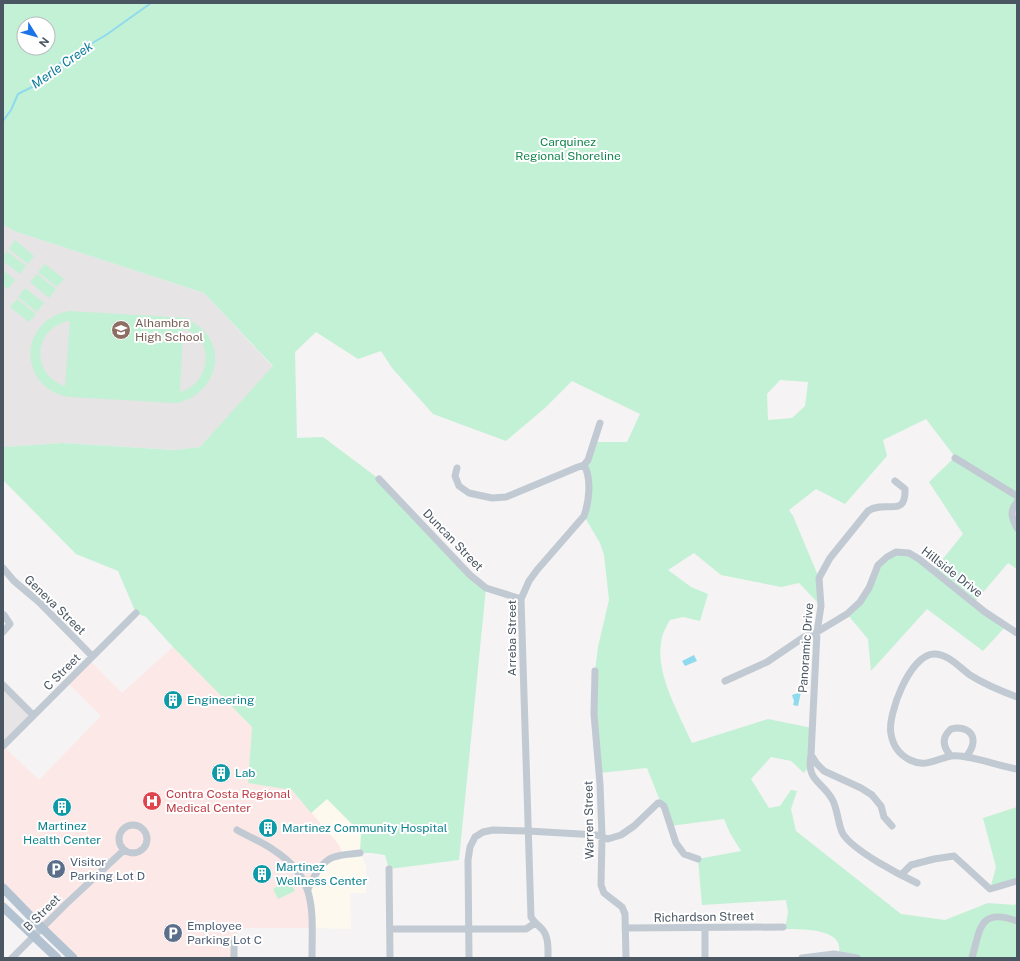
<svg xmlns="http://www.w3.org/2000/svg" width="1020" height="961" font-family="'Public Sans',sans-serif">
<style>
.commercial{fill:#fdf9ef}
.education{fill:#e6e4e5}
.medical{fill:#fce8e6}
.green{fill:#c3f1d5;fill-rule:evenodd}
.water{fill:#90daee}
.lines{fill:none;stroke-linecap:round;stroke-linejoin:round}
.stream{stroke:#90daee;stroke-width:2}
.minor{stroke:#c1cad2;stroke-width:7}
.major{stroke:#b3c2d1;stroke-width:9}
.labels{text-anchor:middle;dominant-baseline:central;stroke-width:4;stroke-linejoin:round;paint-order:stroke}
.park-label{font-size:12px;fill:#17864f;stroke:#fff}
.education-label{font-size:12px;fill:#785e54;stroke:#fff;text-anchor:start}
.street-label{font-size:12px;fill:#4a5661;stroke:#fff}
.culture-label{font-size:12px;fill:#0d838f;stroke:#fff;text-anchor:start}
.health-label{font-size:12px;fill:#be3a42;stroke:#fff;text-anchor:start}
.service-label{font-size:12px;fill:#4e5e75;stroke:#fff;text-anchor:start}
.water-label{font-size:13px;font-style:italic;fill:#0c7c9b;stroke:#fff}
</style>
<rect width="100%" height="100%" fill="#f5f3f3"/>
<path class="commercial" d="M327 799 361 834 360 853 366 867V893H350L351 929 313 928 308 889 339 845 311 813Z"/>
<path class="education" d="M3 224 14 231 204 293 273 367 200 447 176 450 63 443 3 447Z
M3 685 33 715 3 746Z"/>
<path class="medical" d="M173 647 252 727 248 783 292 790 339 845 343 855 329 860 308 889 313 928H239L234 940V958H73L3 888V746L39 780 101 716 67 682 89 660 122 693Z"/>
<path class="green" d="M3 3H1017V502L1012 509 1017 528V569L1008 563 974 603 1006 626 983 651 927 609 871 671 868 639 847 614 860 602 874 575 887 557 909 553 933 571 963 534 929 482 955 457 926 419 883 440 887 456 845 504 816 489 789 510 793 516 819 578 821 606 799 583 781 587 721 575 694 553 668 570 691 587 708 594 700 621 683 617 670 620C666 627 662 634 661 643 656 675 679 714 692 743L768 719 812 728 809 766 804 773 791 761 771 757 751 779 769 808 780 806 791 790 797 791 791 809 796 831 901 914 945 920 988 903 1015 905 1017 900V958H857L839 952C844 928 799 929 785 929L788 912 786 900 702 905 698 859 741 851 730 833 724 819 670 826 647 768 599 773 595 671 598 647 609 600 604 555 600 543 584 516 587 506 584 465 594 442H627L640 414 572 381 545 408 506 441 433 414 392 368 381 351 358 359 316 332 295 352 297 438 323 437 379 479 486 588 459 860 389 869 385 855 372 853H360L361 833 327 799 311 813 292 790 248 783 252 727 173 647 146 617 136 613 118 571 76 554 3 480V447L63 443 175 450 200 447 273 366 204 293 14 231 3 224ZM24 24H48V48H24ZM780 380 808 382 805 406 792 418 768 420 767 394Z
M15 240 34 256 28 264 9 249Z
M7 251 26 266 20 274 3 261V256Z
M45 264 64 279 57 287 38 272Z
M3 270 15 280 8 289 3 285Z
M37 274 56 289 49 298 30 282Z
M25 288 44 303 37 312 18 297Z
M17 299 36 314 29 322 10 307Z
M69 311 188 318V320C230 338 221 393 177 403L70 397C18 389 17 321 69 311ZM69 321H70L65 386C30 374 33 328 69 321ZM183 329C216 337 211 384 180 392Z
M1017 807V881L990 889 996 867 983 818Z
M289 880 295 891 278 899 273 889Z"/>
<path class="water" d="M694 655 697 661 685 666 682 661Z
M801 692 798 706 793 705 794 701 792 695Z"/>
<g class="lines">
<path class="stream" d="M3 121 11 110 18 94 34 86 56 66 70 56 106 35 151 3"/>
<path class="minor" d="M955 458 1017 496
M584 465 588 460 600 423
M457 468 455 476 459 486 469 493 492 498 506 497 578 467 584 465C592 479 589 502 584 516L537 570 529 581 521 599 531 917C534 922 538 925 542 929 549 937 548 949 548 958
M379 479 470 575 486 588 521 599
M1017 502C1009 511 1012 519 1017 528
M3 568 14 581 39 602 92 656
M3 632 10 624 4 615
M595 671 594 714 600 784 602 837 601 885 604 893 622 907 625 914 626 958
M725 681 767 662 804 637 817 632 847 614 860 602 869 588 878 565 887 557 896 552 909 553 919 559 985 612 1017 633
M3 685 33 715
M1017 697C1001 691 984 684 970 675 959 667 948 654 934 654 910 654 887 715 891 734 893 746 900 755 910 760 926 768 936 759 951 756 969 754 998 766 1017 769
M3 746 136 613
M811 755C806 781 822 781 832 799 838 809 838 826 843 834 854 851 898 874 917 883
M951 756C943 747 941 738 951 729 961 726 974 730 973 742 973 748 969 753 966 757
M119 839a14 14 0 1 1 28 0a14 14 0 1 1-28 0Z
M892 826 884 817 881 806 872 795 861 788 824 771 817 764 811 755 817 632 821 606 819 578 830 558 868 511C886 499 906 519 905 489L895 481
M237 830C249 837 263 842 275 851 318 879 312 913 312 958
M389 869 390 958
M901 875 911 865 934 859 954 856 990 889 1017 881
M308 889C314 877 321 861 334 857 342 854 352 854 360 853
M625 928 783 927
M390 929H526L535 923
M12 958 66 904 124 850
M234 958V940
M469 958 468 860 470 847 475 837 483 832 493 830 528 831 597 835 608 839 621 835 634 826 658 803H660L664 806 676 843 684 854 698 859
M705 958V928
M802 958 834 954 857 958
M972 958C980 930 979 907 1017 921"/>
<path class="major" d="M3 888 42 928 73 958
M3 907 57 958"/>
</g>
<defs>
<symbol id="school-disc" viewBox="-11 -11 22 22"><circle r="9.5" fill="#8d6e63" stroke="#fff"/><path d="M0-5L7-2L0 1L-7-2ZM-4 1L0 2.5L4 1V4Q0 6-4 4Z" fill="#fff"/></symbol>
<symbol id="building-disc" viewBox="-11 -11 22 22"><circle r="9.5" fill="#0f9aa8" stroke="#fff"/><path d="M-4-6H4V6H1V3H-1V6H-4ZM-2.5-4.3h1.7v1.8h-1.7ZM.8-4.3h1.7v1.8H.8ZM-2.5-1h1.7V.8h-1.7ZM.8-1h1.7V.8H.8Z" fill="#fff"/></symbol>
<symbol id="hospital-disc" viewBox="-11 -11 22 22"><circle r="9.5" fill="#e0444e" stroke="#fff"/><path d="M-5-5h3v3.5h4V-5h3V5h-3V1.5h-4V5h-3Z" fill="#fff"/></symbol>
<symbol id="parking-disc" viewBox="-11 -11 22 22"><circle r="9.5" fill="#5c6f8a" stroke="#fff"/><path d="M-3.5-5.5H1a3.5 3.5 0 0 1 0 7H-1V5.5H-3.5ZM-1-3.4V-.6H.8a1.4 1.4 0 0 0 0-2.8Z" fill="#fff"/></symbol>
</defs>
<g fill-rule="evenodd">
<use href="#school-disc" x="110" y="319" width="22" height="22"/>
<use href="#building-disc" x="162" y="689" width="22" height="22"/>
<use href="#building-disc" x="210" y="762" width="22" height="22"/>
<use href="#hospital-disc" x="141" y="790" width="22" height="22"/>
<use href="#building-disc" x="51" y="796" width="22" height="22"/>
<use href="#building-disc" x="257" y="817" width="22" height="22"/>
<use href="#parking-disc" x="45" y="858" width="22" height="22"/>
<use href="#building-disc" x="251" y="863" width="22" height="22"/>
<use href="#parking-disc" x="162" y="922" width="22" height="22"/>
</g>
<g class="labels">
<g class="park-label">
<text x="568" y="142">Carquinez<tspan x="568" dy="14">Regional Shoreline</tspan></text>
</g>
<g class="education-label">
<text x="135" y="323">Alhambra<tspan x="135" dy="14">High School</tspan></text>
</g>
<g class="street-label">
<text transform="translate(453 540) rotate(46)">Duncan Street</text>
<text transform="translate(952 572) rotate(38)">Hillside Drive</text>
<text transform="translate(55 605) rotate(44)">Geneva Street</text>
<text transform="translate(512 638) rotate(-90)">Arreba Street</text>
<text transform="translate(806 648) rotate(-86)">Panoramic Drive</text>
<text transform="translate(62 672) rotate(-45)">C Street</text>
<text transform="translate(589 820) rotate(-91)">Warren Street</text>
<text transform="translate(42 913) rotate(-45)">B Street</text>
<text transform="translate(704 917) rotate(-1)">Richardson Street</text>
</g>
<g class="culture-label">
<text x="187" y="700">Engineering</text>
<text x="235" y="773">Lab</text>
<text x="62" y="826" text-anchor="middle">Martinez<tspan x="62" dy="14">Health Center</tspan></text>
<text x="282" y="828">Martinez Community Hospital</text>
<text x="276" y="867">Martinez<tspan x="276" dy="14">Wellness Center</tspan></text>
</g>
<g class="health-label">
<text x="166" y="794">Contra Costa Regional<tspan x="166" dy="14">Medical Center</tspan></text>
</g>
<g class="service-label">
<text x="70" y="862">Visitor<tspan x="70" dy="14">Parking Lot D</tspan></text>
<text x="187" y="926">Employee<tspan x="187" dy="14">Parking Lot C</tspan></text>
</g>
<g class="water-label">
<text transform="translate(62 65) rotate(-35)">Merle Creek</text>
</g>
</g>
<rect width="1020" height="961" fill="none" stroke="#4a5661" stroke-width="8"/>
<g transform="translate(36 36) rotate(127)"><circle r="19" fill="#ffffff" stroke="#b7bbc0"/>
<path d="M0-3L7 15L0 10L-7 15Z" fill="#1a73e8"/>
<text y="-6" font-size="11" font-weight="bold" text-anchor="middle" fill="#4a5661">N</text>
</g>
</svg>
